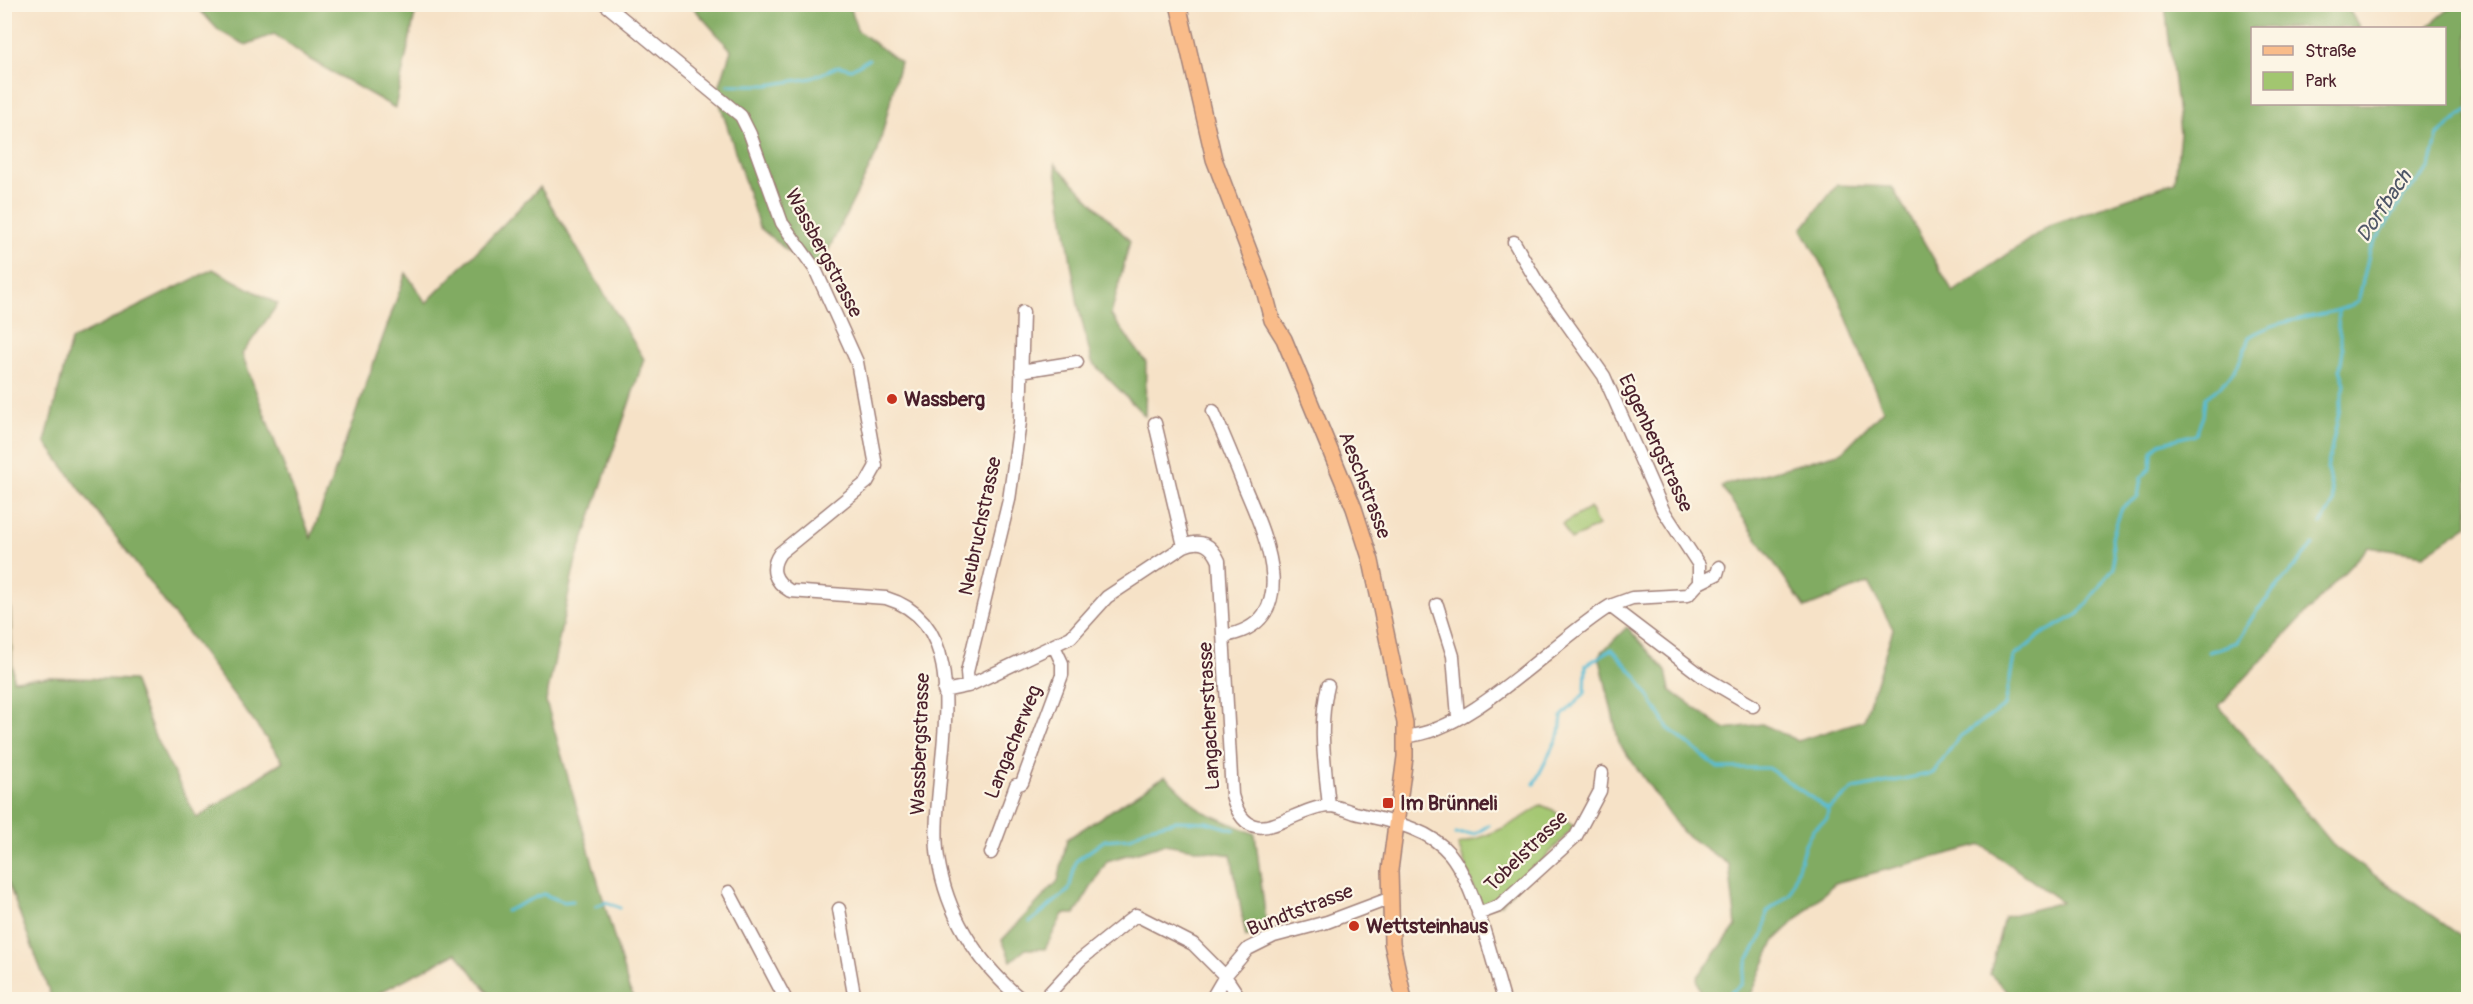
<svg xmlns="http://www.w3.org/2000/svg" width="2473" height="1004" font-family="Pangolin,sans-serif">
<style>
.green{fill:#a2c670;stroke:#76724e;stroke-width:1.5}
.forest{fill:#81ab62;stroke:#666546;stroke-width:1.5}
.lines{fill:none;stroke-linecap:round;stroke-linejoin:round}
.stream{stroke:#58bdd6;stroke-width:3}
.minor-casing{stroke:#a08079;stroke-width:15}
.major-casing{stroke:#a08079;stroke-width:18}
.minor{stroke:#fff;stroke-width:12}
.major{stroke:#f9bc8a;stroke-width:15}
.poi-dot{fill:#c8321e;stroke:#fcf5e5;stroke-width:2}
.labels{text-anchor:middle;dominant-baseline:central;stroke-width:4.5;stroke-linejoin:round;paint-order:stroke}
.street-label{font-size:20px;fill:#4a1f2b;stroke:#fcf5e5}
.poi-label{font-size:20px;font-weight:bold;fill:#4a1f2b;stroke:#fcf5e5;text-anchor:start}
.water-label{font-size:21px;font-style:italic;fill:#4f5667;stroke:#fcf5e5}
</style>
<rect width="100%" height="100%" fill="#fcf5e5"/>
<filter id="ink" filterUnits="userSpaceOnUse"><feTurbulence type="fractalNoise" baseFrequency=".0167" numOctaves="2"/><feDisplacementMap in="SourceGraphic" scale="12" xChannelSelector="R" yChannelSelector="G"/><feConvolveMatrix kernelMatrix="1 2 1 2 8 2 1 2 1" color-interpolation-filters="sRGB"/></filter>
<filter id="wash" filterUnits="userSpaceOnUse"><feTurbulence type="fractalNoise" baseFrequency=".008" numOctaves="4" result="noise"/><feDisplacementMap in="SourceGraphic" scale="24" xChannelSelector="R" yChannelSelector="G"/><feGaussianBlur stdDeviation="1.35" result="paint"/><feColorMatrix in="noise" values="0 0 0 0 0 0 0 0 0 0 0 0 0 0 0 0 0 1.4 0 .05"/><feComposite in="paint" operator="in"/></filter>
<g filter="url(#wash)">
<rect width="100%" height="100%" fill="#f6e2c7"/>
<path class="green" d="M1590 508 1598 526 1571 540 1562 524Z
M1541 805 1553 810 1574 827 1501 904 1481 909 1458 845C1489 835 1515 825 1541 805Z"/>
<path class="forest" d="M195 5H417L395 108 309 59 274 34 246 45 219 31Z
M691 5H850L857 30 900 62 878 151 816 275 759 227 717 94 731 50Z
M2165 5H2346L2360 28H2252V104H2444V28H2426L2454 5H2468V525L2424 555 2368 547 2219 706 2336 848 2468 941V999H2015L1990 974 2004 917 2062 902 1982 845 1835 883 1774 941 1749 999H1702L1697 978 1736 926 1729 865 1682 832 1619 743 1599 655 1627 627 1666 671 1670 690 1725 729 1762 724 1798 741 1864 720 1893 629 1868 583 1805 608 1721 486 1842 452 1883 410 1837 294 1802 229 1837 185 1892 187 1953 292 2050 225 2175 182 2180 133Z
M1055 164 1130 241 1111 315 1146 362 1145 416 1092 362 1078 305Z
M540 187 644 359 575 564 546 701 629 989 635 999H494L456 953 367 999H52L5 875V597H10L13 680 50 677 133 680 155 737 197 818 283 761 45 442 71 340 213 269 278 304 242 354 311 538 406 273 426 303Z
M1165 776 1200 810 1255 834 1267 929 1246 937 1231 855 1164 844 1107 861 1075 914H1063L1045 949H1026L1011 961 1002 940 1058 881 1067 839Z"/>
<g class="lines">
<path class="stream" d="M728 85H768L812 78 839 66 851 69 869 59
M2321 524 2334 502 2327 469 2345 384 2340 369 2343 349 2338 327 2339 311
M2209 652 2237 642 2255 613 2313 545
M1534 784 1560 733 1562 716 1585 693 1586 665 1612 649 1637 677 1668 728 1718 768H1768L1828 809
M1456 834H1475L1489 825
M596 906 607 902 620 908
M506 911 543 894 564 902 573 901
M1030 922 1069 890 1076 861 1105 840 1130 838 1146 828 1176 821 1206 822 1235 830
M1721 1000 1741 985 1748 960 1764 933 1767 912 1790 894 1805 844 1813 829 1827 819 1828 809 1854 789 1933 773 1959 737 2005 706 2014 657 2042 634 2079 614 2114 567 2112 537 2122 507 2138 497 2141 478 2151 468 2152 451 2160 443 2196 434 2203 416 2205 398C2233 378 2239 369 2249 337 2284 315 2323 320 2358 302L2370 250 2405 195 2430 167 2438 135 2468 110"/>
</g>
</g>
<g filter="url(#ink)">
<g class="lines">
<defs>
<path id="minor" d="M605 4 741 116 750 134 782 223 815 269 857 362 876 466 867 482 780 553C769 569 774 581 790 591L886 598C987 628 926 782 938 858 947 916 977 962 1022 1000
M1021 371 1077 362
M1213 411C1224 436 1235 462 1245 488 1265 535 1305 622 1224 636
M1155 423 1184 546
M1699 583 1717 574 1719 567
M1437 605 1453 656 1458 717
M1610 606 1702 676 1753 706
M968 686 967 672 1009 500 1020 422 1023 312
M1328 686C1318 725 1325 766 1329 806
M944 691 968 686 1071 637 1107 597 1184 546C1201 538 1212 545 1219 561L1232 795C1249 858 1290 808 1329 806 1337 806 1347 810 1355 813 1387 821 1428 827 1450 854 1475 885 1492 960 1504 1000
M1406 736C1470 733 1554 640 1610 606L1632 598 1688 595 1699 583V565L1663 510 1604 376 1536 280 1514 242
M991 853 1016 785 1022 783 1062 675V663L1054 646
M729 892 786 1000
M839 909 855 1000
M1478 914 1499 906 1576 836 1600 791 1602 773
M1043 1000 1080 960 1136 915 1193 944 1225 976 1241 1000
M1211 1000 1225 976 1248 949 1274 936 1327 922 1391 898"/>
<path id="major" d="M1178 4 1214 159 1264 290 1272 320 1284 339 1354 508 1371 561 1405 723V757L1390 870 1392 943 1404 1000"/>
</defs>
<use href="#minor" class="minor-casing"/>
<use href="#major" class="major-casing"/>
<use href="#minor" class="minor"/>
<use href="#major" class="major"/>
</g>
</g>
<g class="poi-dot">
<circle cx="892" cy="399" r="6"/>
<rect x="1382" y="797" width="12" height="12" rx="3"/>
<circle cx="1354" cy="926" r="6"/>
</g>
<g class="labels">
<g class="street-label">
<text transform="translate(824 253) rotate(62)">Wassbergstrasse</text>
<text transform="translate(1656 443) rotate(65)">Eggenbergstrasse</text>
<text transform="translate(1365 485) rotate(69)">Aeschstrasse</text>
<text transform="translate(980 526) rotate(-78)">Neubruchstrasse</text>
<text transform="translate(1209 716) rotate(-93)">Langacherstrasse</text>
<text transform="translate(1013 742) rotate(-68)">Langacherweg</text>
<text transform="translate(920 744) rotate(-88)">Wassbergstrasse</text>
<text transform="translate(1526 851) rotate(-44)">Tobelstrasse</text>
<text transform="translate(1300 910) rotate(-21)">Bundtstrasse</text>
</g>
<g class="poi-label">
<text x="904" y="399">Wassberg</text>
<text x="1400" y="803">Im Brünneli</text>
<text x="1366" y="926">Wettsteinhaus</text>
</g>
<g class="water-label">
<text transform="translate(2384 206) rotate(-56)">Dorfbach</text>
</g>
</g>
<rect width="2473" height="1004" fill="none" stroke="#fcf5e5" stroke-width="24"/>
<rect x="2251" y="27" width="195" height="78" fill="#fcf5e5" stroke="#b59f9b" stroke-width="1.5"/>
<rect x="2263" y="46" width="30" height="9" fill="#f9bc8a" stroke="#b59f9b" stroke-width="1.5"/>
<text x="2305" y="57" font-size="18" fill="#4a1f2b">Straße</text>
<rect x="2263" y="72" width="30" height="18" fill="#a2c670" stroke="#b59f9b" stroke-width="1.5"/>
<text x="2305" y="87" font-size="18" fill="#4a1f2b">Park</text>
</svg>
